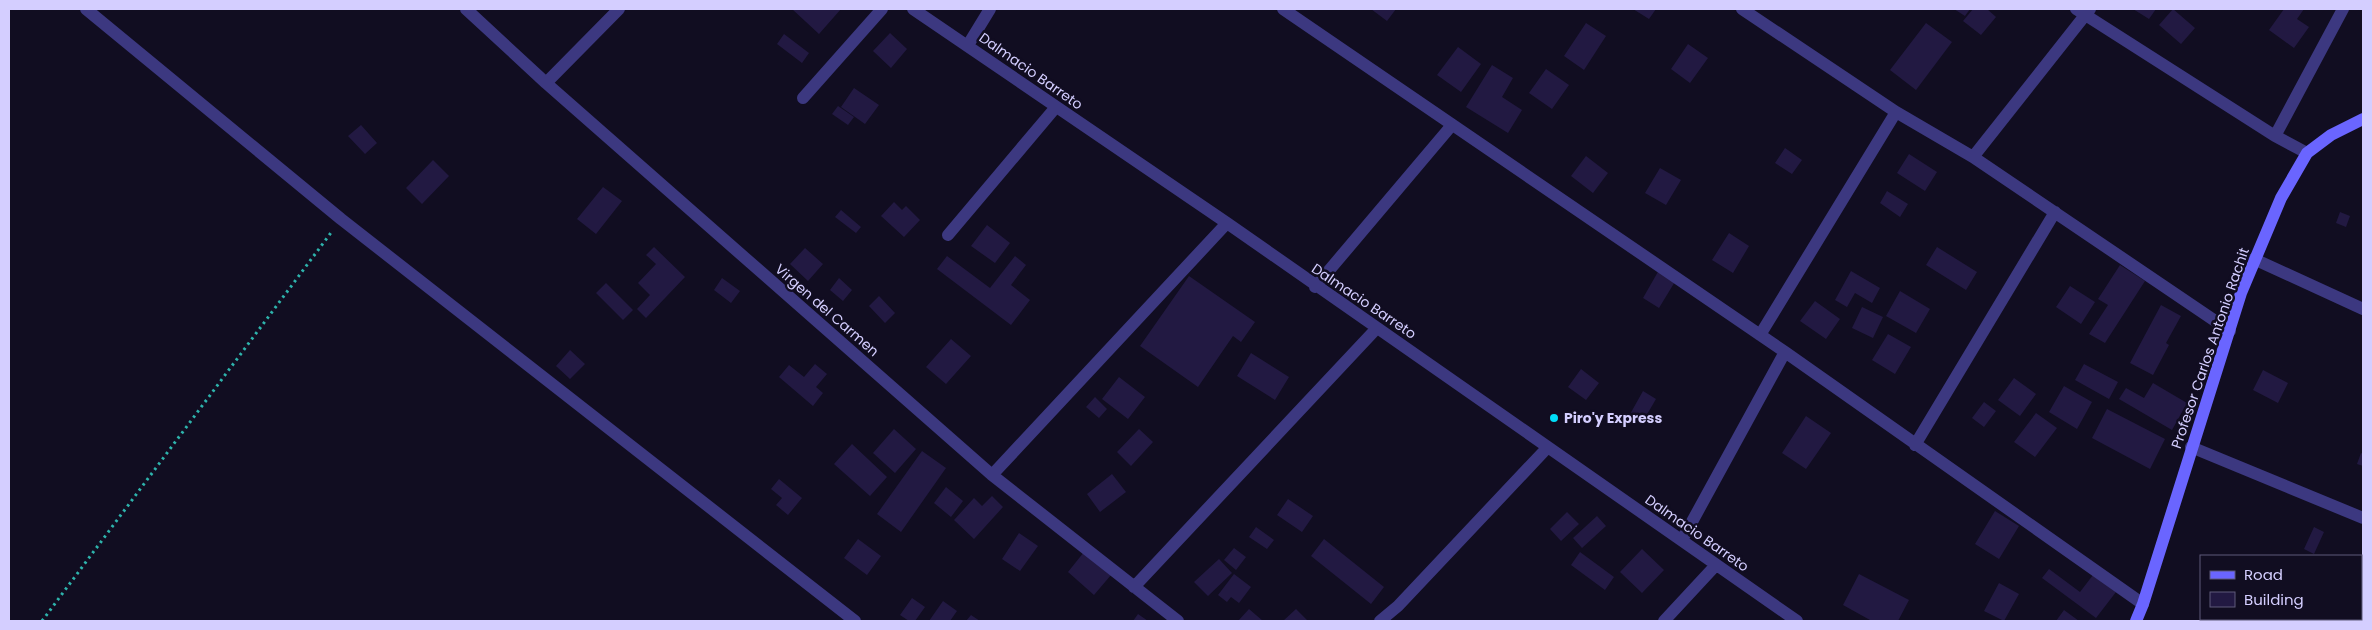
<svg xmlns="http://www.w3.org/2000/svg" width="2372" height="630" font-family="Poppins,sans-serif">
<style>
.building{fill:#221942}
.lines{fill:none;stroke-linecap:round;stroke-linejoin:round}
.path{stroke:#2eb3ac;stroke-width:3;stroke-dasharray:2.5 4;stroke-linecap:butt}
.minor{stroke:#3c3880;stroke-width:12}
.secondary{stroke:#6a65ff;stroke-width:12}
.poi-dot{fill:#01ddf8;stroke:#110d21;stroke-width:2}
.labels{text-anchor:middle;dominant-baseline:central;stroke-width:5;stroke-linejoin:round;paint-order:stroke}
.street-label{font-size:14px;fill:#d4ceff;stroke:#110d21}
.poi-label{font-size:14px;font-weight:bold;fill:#d4ceff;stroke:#110d21;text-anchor:start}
</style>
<rect width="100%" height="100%" fill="#110d21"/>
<path class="building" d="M792 9H841L819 34Z
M1371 9H1396L1387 21Z
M1633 9H1656L1649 19Z
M1954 9H1970L1965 16Z
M1973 9H1987L1996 17 1981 35 1963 21Z
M2133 9H2156L2149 19Z
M2173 9 2195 28 2181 44 2159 25Z
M2284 9H2304L2297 19 2309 27 2294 48 2269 30Z
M1586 23 1606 36 1584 70 1564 56Z
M1926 23 1952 42 1916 90 1890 70Z
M890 33 907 49 891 68 873 51Z
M784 34 809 53 802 63 777 44Z
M1688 44 1708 58 1690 83 1671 69Z
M1458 47 1481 64 1461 92 1437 75Z
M1492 65 1513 78 1502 97 1522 110 1508 133 1466 107Z
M1546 69 1569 85 1552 109 1529 93Z
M854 88 879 105 865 124 841 107Z
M838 106 854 117 848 125 832 114Z
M361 125 377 143 365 154 348 136Z
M1785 148 1802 160 1792 174 1775 163Z
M1909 154 1937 172 1925 191 1897 173Z
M1586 156 1608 173 1593 193 1571 176Z
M433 160 449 176 422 204 406 188Z
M1660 168 1681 180 1666 205 1645 193Z
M603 187 622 201 596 234 577 219Z
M1887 191 1908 204 1900 217 1880 203Z
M894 202 902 210 906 206 920 220 904 237 881 216Z
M841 210 861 227 856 233 835 217Z
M2340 212 2350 216 2346 227 2336 223Z
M987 225 1010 243 995 263 971 246Z
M1729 233 1749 246 1733 273 1712 260Z
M654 247 685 277 646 318 637 309 650 295 638 283 656 264 646 255Z
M1937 247 1977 272 1966 290 1926 265Z
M805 248 823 264 808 281 790 264Z
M947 256 990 288 1015 256 1026 265 1011 285 1030 300 1011 325 937 269Z
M2120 265 2145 281 2105 343 2089 334 2108 305 2098 299Z
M1659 270 1676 280 1659 308 1643 298Z
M1851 271 1880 288 1872 303 1855 293 1847 307 1835 300Z
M1189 276 1255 322 1241 342 1233 336 1198 387 1140 346Z
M722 278 740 291 731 303 714 290Z
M839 278 852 290 843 301 830 290Z
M606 283 633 310 623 320 596 293Z
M2070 286 2095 302 2081 324 2056 307Z
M1900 291 1930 309 1916 333 1886 316Z
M879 296 895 313 885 323 869 306Z
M1815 301 1840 319 1826 339 1800 321Z
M2161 305 2181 316 2166 343 2169 345 2153 375 2130 363Z
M1862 307 1883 317 1873 338 1852 328Z
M1888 334 1911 347 1895 374 1872 360Z
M951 339 971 356 946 384 926 367Z
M570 350 585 364 570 379 556 366Z
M1251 353 1289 377 1275 400 1237 376Z
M815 364 827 374 816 387 823 393 813 406 779 377 789 365 804 377Z
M2084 364 2118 382 2109 399 2075 380Z
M1581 369 1599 383 1586 400 1568 387Z
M2263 370 2288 383 2278 403 2253 390Z
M1119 377 1145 397 1128 419 1102 399Z
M2014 378 2036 394 2020 416 1998 400Z
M2153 383 2187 403 2172 430 2119 399 2126 388 2144 398Z
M2064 386 2092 402 2077 429 2049 412Z
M1643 391 1656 399 1642 423 1629 416Z
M1095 397 1107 409 1099 418 1086 407Z
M1984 402 1996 411 1984 427 1972 418Z
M2107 409 2165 439 2150 469 2092 438Z
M2036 413 2057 428 2035 457 2014 442Z
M1806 416 1831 433 1806 469 1782 453Z
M894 429 916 449 895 473 873 453Z
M1139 429 1153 442 1131 466 1117 452Z
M852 444 887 477 870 496 834 464Z
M922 451 946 468 901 532 877 514Z
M2361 453 2363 454V466L2357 464Z
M1112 474 1126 492 1100 512 1087 494Z
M779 479 802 498 788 515 776 505 782 498 771 489Z
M946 487 963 501 951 517 934 503Z
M992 496 1003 507 974 539 954 520 974 498 982 506Z
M1288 499 1313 516 1302 532 1277 515Z
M1995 511 2019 526 1999 559 1975 544Z
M1567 512 1579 524 1561 541 1550 529Z
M1597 516 1606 526 1582 548 1573 538Z
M1256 527 1274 540 1267 549 1249 537Z
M2314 527 2324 532 2314 554 2304 549Z
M1019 533 1038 546 1020 571 1002 559Z
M858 539 881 556 867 575 844 558Z
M1324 539 1384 587 1371 604 1311 556Z
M1234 548 1246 557 1236 570 1224 560Z
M1642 549 1664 570 1642 593 1620 572Z
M1084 552 1111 575 1094 595 1068 572Z
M1580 552 1614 577 1605 590 1571 565Z
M1219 559 1232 573 1208 596 1194 582Z
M2049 569 2080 592 2093 575 2116 592 2096 618 2042 578Z
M1234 574 1251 587 1239 603 1231 597 1227 602 1218 595Z
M1859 574 1909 600 1898 621H1870V620L1843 605Z
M1999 583 2019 594 2004 621 1984 611Z
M912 598 925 607 915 621H909L900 615Z
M943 601 957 611 950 621H929Z
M1249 609 1263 621H1238Z
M1296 609 1308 621H1283Z
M2064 610 2079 621H2056Z
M1138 614 1148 621H1133Z
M971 615 980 621H966Z"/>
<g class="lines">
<path class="path" d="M42 621 333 230"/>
<path class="minor" d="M86 9 341 219 855 621
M466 9 546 83 992 475 1178 621
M913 9 1227 223 1797 621
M1283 9 1785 352 2143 604
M1742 9 1896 112 1973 157 2230 331
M2076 9 2275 136 2307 153
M968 45 990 9
M546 83 619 9
M803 98 882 9
M2275 136 2343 9
M1973 157 2090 9
M948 235 1056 107
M2254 259 2363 309
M1315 287 1452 125
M1760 335 1896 112
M1915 445 2055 212
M2191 447 2363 518
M992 475 1227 223
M1682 540 1785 352
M1134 587 1377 328
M1380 621 1398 606 1548 447
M1664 621 1716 565"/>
<path class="secondary" d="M2136 621 2143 604 2241 293 2281 198 2307 153 2331 135 2363 119"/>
</g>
<circle class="poi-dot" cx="1554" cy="418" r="5"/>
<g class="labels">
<g class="street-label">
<text transform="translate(1031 71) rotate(35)">Dalmacio Barreto</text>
<text transform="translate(1364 301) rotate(34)">Dalmacio Barreto</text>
<text transform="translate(827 310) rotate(41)">Virgen del Carmen</text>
<text transform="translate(2210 348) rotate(-71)">Profesor Carlos Antonio Rachit</text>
<text transform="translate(1697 533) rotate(35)">Dalmacio Barreto</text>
</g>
<g class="poi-label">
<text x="1564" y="418">Piro'y Express</text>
</g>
</g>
<rect width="2372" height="630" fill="none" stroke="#d4ceff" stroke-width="20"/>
<rect x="2200" y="555" width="162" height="65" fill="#110d21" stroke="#5f5a7a"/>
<rect x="2210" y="571" width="25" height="8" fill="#6a65ff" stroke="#5f5a7a"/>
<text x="2244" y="580" font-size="15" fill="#d4ceff">Road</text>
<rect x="2210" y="592" width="25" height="15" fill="#221942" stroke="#5f5a7a"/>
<text x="2244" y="605" font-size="15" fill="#d4ceff">Building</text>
</svg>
